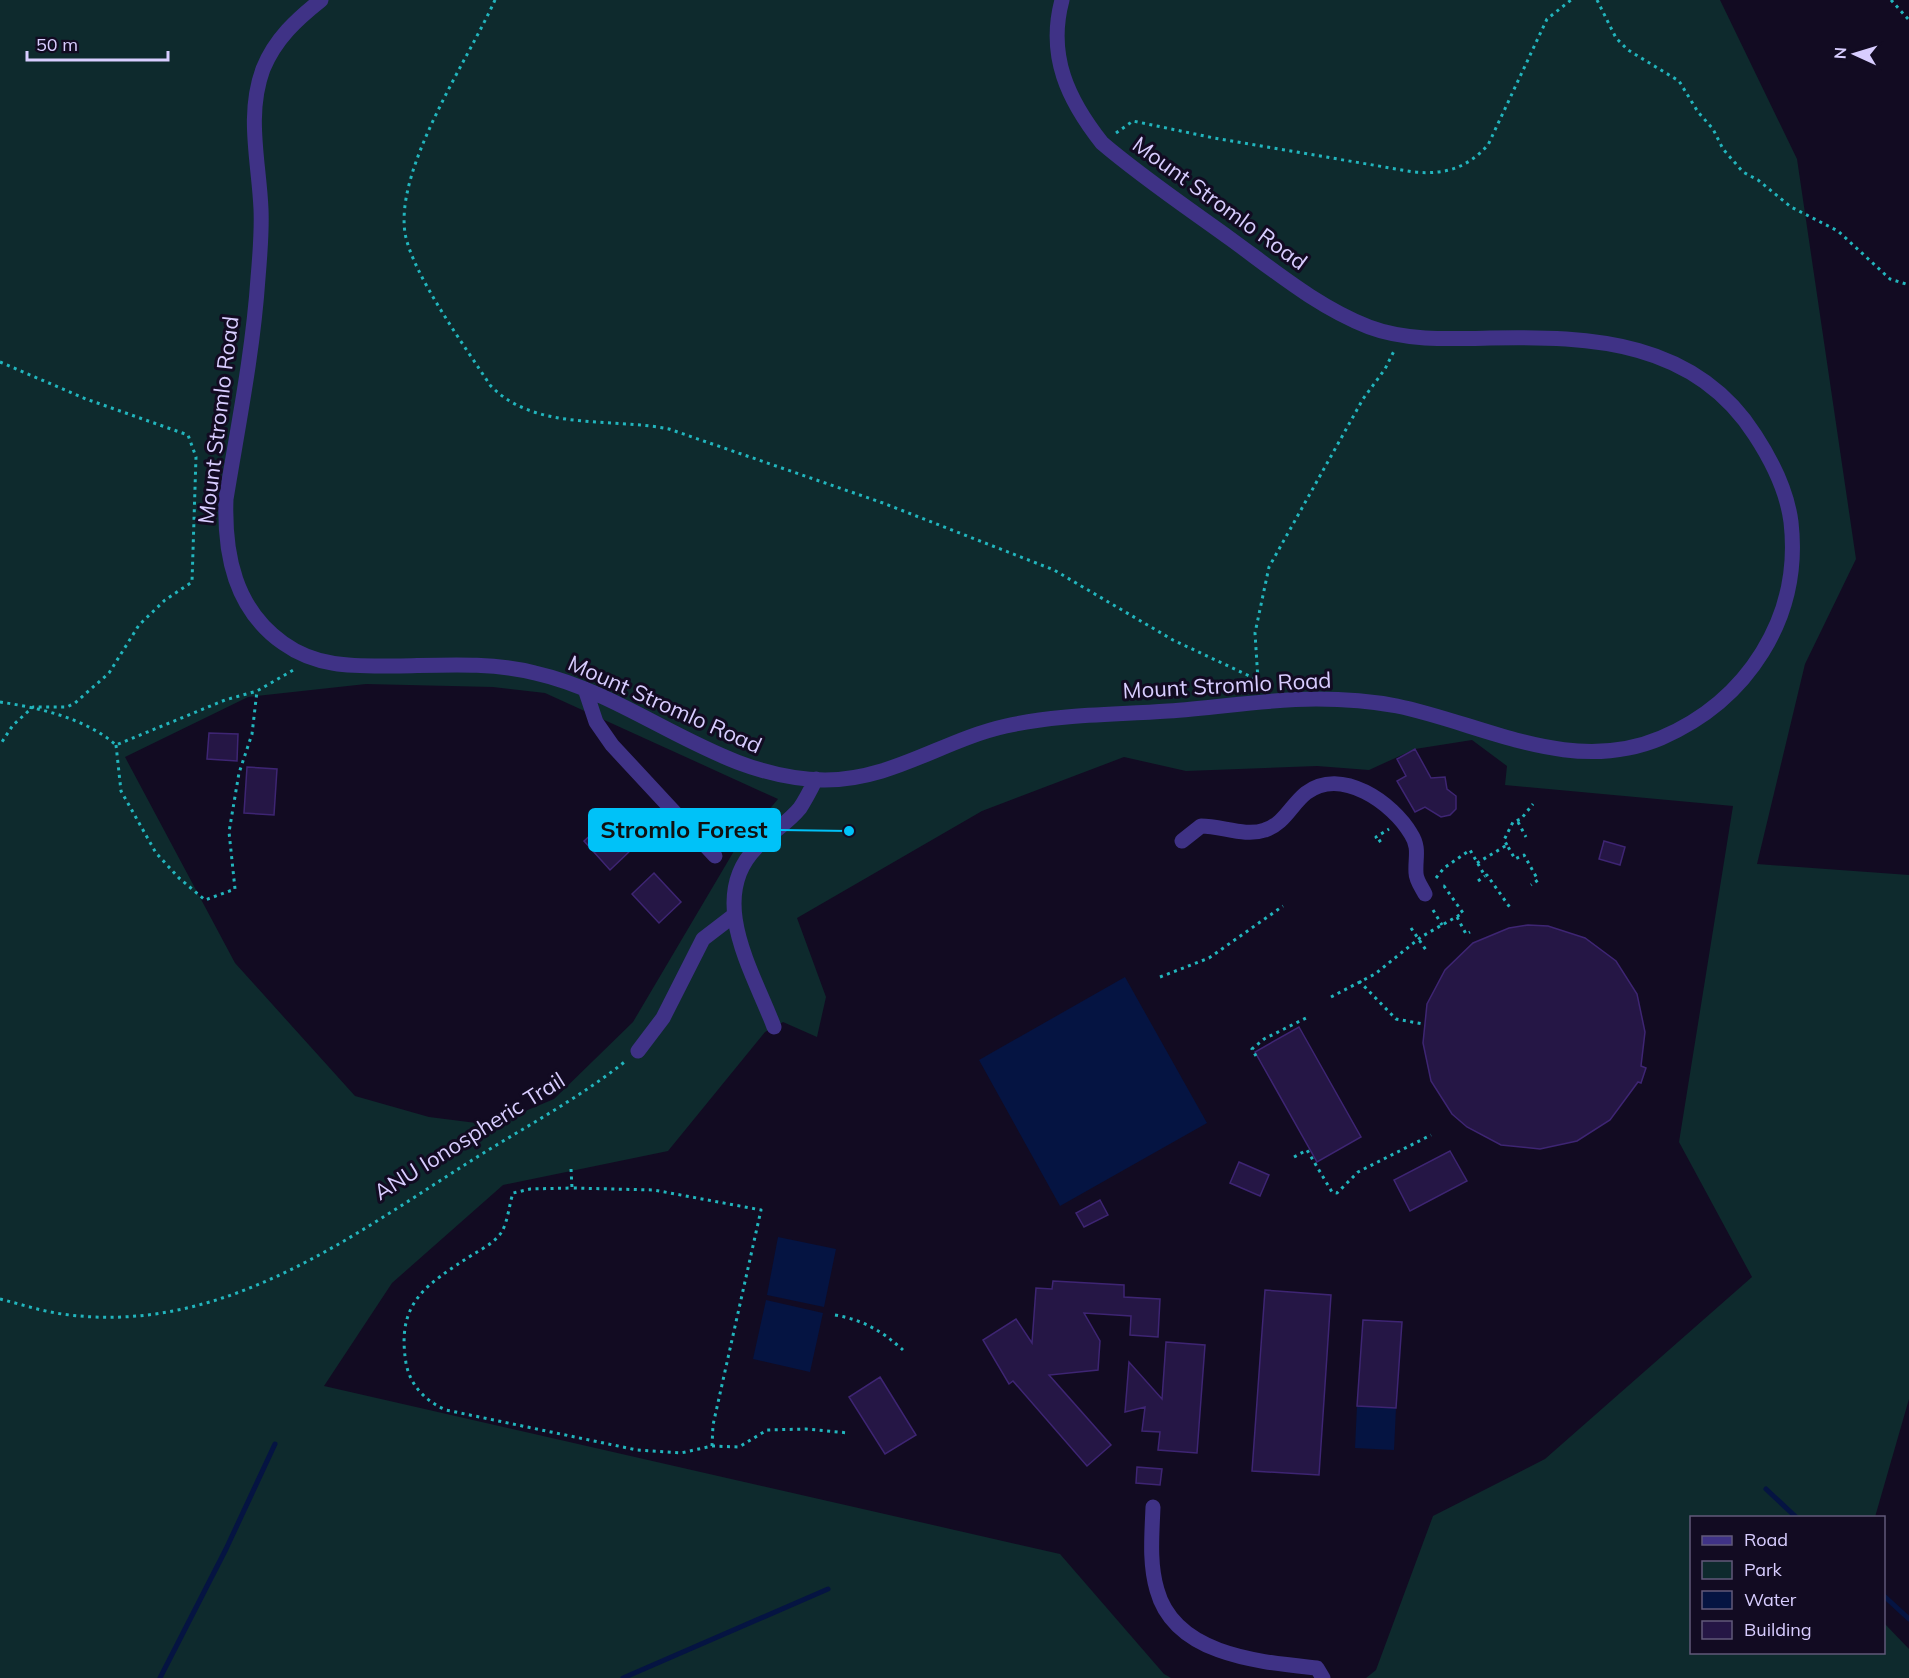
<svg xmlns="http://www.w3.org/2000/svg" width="1909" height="1678" font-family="Mulish,sans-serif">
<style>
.green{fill:#0e2a2d;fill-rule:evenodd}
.water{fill:#051442}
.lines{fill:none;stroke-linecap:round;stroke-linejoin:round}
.stream{stroke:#051442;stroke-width:5}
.building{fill:#251645;stroke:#3e2573;stroke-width:1.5}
.path{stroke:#22b5bd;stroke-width:3;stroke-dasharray:3 4.5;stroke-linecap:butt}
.minor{stroke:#3f3286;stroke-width:15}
.labels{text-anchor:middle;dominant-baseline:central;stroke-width:6;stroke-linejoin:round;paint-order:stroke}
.street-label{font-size:22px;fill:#d8cdff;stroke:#120b22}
.leader{fill:none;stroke:#00c2f8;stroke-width:2}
.callout-dot{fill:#00c2f8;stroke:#120b22;stroke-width:2}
.callout{fill:#00c2f8;stroke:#00c2f8;stroke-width:2}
.callout-label{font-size:24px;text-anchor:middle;font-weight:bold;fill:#111}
</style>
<rect width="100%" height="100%" fill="#120b22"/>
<path class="green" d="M0 0H1720L1797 159 1856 559 1805 664 1757 864 1909 875V1399L1875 1517 1692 1518V1652H1884V1623L1909 1649V1678H1366L1376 1670 1433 1516 1545 1459 1752 1277 1679 1142 1733 806 1505 785 1507 766 1472 740 1415 749 1369 770 1317 766 1186 771 1124 757 982 811 797 918 826 997 817 1037 783 1022 765 1032 668 1151 503 1185 392 1283 324 1386 1060 1554 1164 1674 1171 1678H0ZM366 684 493 687 545 693 778 799 734 851 633 1022 554 1099 492 1125 429 1117 355 1096 235 963 125 757 248 697Z"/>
<path class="water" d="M1125 977 1207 1123 1060 1206 979 1060Z
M778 1237 836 1249 824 1307 767 1295Z
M766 1300 823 1313 810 1372 753 1359Z
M1357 1406 1396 1408 1394 1450 1355 1448Z"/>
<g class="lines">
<path class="stream" d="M1766 1489 1797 1518
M1884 1596 1909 1619
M160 1678 226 1549 275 1444
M623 1678 828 1589"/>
</g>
<path class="building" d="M209 733 238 734 237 761 207 759Z
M1415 749 1431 778 1445 777 1447 789 1456 796V809L1450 815 1441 817 1425 807 1415 812 1397 781 1406 776 1397 759Z
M247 767 277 769 274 815 244 813Z
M605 822 631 850 610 870 584 841Z
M1604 841 1625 847 1620 865 1599 859Z
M654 873 681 902 659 923 632 894Z
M1528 925 1548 926 1585 938 1616 961 1637 994 1645 1032 1641 1066 1646 1068 1641 1083 1638 1082 1610 1120 1577 1141 1540 1149 1501 1145 1467 1127 1452 1114 1431 1081 1423 1043 1427 1004 1445 970 1473 943 1509 928Z
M1299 1027 1361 1137 1317 1162 1255 1052Z
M1450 1151 1467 1181 1410 1211 1394 1180Z
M1239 1162 1269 1175 1260 1196 1230 1183Z
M1100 1200 1108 1215 1084 1227 1076 1213Z
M1053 1281 1124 1285V1297L1160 1299 1158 1337 1130 1335 1131 1316 1084 1313 1100 1341 1098 1370 1049 1375 1111 1445 1087 1466 1013 1381 1009 1384 983 1340 1016 1319 1032 1343 1036 1288 1052 1289Z
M1265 1290 1331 1295 1319 1475 1252 1471Z
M1363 1320 1402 1322 1396 1408 1357 1406Z
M1166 1342 1205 1345 1197 1453 1158 1450 1160 1432 1142 1431 1145 1407 1125 1412 1129 1362 1162 1399Z
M880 1377 916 1435 885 1454 849 1397Z
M1137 1467 1162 1469 1160 1485 1136 1483Z"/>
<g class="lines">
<path class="path" d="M495 0C468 60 395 167 405 233 412 274 466 348 490 385 534 432 611 417 669 429L883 503 1054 570 1173 640 1258 680V686
M1597 0 1616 38 1628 50 1679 81 1698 112 1713 129 1723 149 1743 172 1758 180 1791 207 1838 231 1890 279 1909 285
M1891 0 1909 20
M1116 133 1133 121 1214 138 1414 172C1445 175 1467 168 1488 145L1547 19 1571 0
M0 362 86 399 188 435 196 457 192 582 165 600 139 625 109 673 75 703 67 707H33L13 725 0 745
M1258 680 1255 633 1269 567 1363 399 1385 369 1394 351
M0 702C40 708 85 718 116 745L225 700 257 691 295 669
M116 745 121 791 156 853 179 878 205 900 235 889 229 832 239 773 252 734 257 691
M1518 822 1526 837
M1381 840 1378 842 1376 837 1389 829
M1507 845 1504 840 1513 822 1521 819 1533 804
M1477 863 1507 845 1515 859 1524 855 1538 880 1531 885
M1436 878 1444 868 1470 850 1485 876 1487 875 1511 909
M1478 881 1485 876
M1433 910 1442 925
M1457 917 1466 934 1470 932
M1411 928 1426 950
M1160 977 1209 958 1283 906
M1359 981 1396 1019 1423 1024
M1331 997 1375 974 1421 937 1463 913 1444 886 1440 888
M1256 1056 1252 1049 1264 1039 1308 1017
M1294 1157 1307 1150 1332 1192 1337 1193 1358 1172 1431 1135
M571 1169 572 1188 530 1189 513 1193C509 1205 508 1222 501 1233 494 1243 482 1249 472 1255 426 1285 396 1302 406 1363 410 1385 425 1401 446 1410L637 1450 681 1453 712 1446 713 1425 761 1210 654 1190 572 1188
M0 1299C20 1304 41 1311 62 1314 217 1336 342 1243 466 1164 519 1130 577 1100 627 1060
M835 1315C863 1320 882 1331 903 1350
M712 1446 739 1447 767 1430 806 1429 849 1433"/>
<path class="minor" d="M321 0C297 19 275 39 263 69 246 115 259 162 261 209 262 232 260 255 258 278 253 352 238 426 226 499 224 555 235 609 283 643 319 669 358 666 400 666 446 665 491 662 535 673 637 696 717 779 825 780 892 780 943 740 1006 726 1059 714 1113 715 1168 711 1217 708 1267 699 1316 699 1342 699 1371 701 1397 706 1484 724 1571 776 1661 738 1747 701 1802 618 1791 522 1787 491 1772 461 1755 435 1695 341 1592 336 1490 338 1450 339 1406 341 1369 327 1318 307 1276 272 1232 240 1188 208 1143 178 1102 143 1068 100 1047 56 1062 0
M585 689 596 722 612 745 715 856
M1182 841 1201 826C1222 826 1245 837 1265 830 1284 824 1291 805 1306 793 1341 766 1393 803 1411 834 1420 848 1415 858 1416 873 1416 880 1422 888 1425 894
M774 1027C754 973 706 899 756 848 769 834 788 823 800 808 806 799 811 789 816 779
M638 1051 663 1018 703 939 733 916
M1153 1507C1152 1534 1149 1563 1157 1590 1175 1656 1261 1662 1317 1668L1323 1678"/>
</g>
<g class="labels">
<g class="street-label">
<text transform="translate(1220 203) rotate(36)">Mount Stromlo Road</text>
<text transform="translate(218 420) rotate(-83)">Mount Stromlo Road</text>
<text transform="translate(1227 685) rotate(-3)">Mount Stromlo Road</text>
<text transform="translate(665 704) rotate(24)">Mount Stromlo Road</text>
<text transform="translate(469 1136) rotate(-32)">ANU Ionospheric Trail</text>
</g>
</g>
<path class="leader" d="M849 831L780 830"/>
<circle class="callout-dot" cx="849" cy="831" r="6"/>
<rect class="callout" x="589" y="809" width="191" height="42" rx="6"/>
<g class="callout-label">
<text x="684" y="838">Stromlo Forest</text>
</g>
<rect x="1690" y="1516" width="195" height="138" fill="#120b22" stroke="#61597a" stroke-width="1.5"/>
<rect x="1702" y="1536" width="30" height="9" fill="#3f3286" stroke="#61597a" stroke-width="1.5"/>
<text x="1744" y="1546" font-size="18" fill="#d8cdff">Road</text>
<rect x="1702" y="1561" width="30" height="18" fill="#0e2a2d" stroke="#61597a" stroke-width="1.5"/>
<text x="1744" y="1576" font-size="18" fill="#d8cdff">Park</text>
<rect x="1702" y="1591" width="30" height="18" fill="#051442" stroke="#61597a" stroke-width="1.5"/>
<text x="1744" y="1606" font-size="18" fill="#d8cdff">Water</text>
<rect x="1702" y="1621" width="30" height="18" fill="#251645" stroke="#61597a" stroke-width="1.5"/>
<text x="1744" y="1636" font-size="18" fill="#d8cdff">Building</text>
<g transform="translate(1855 54) rotate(274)" stroke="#120b22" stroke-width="4.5" paint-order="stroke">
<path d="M0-4.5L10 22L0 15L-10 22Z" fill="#d8cdff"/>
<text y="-9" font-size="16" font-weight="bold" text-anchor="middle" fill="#d8cdff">N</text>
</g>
<path d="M27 51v9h141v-9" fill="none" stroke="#d8cdff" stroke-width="3"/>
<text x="36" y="51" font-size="18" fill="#d8cdff" stroke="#120b22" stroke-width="4.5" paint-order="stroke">50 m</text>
</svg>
